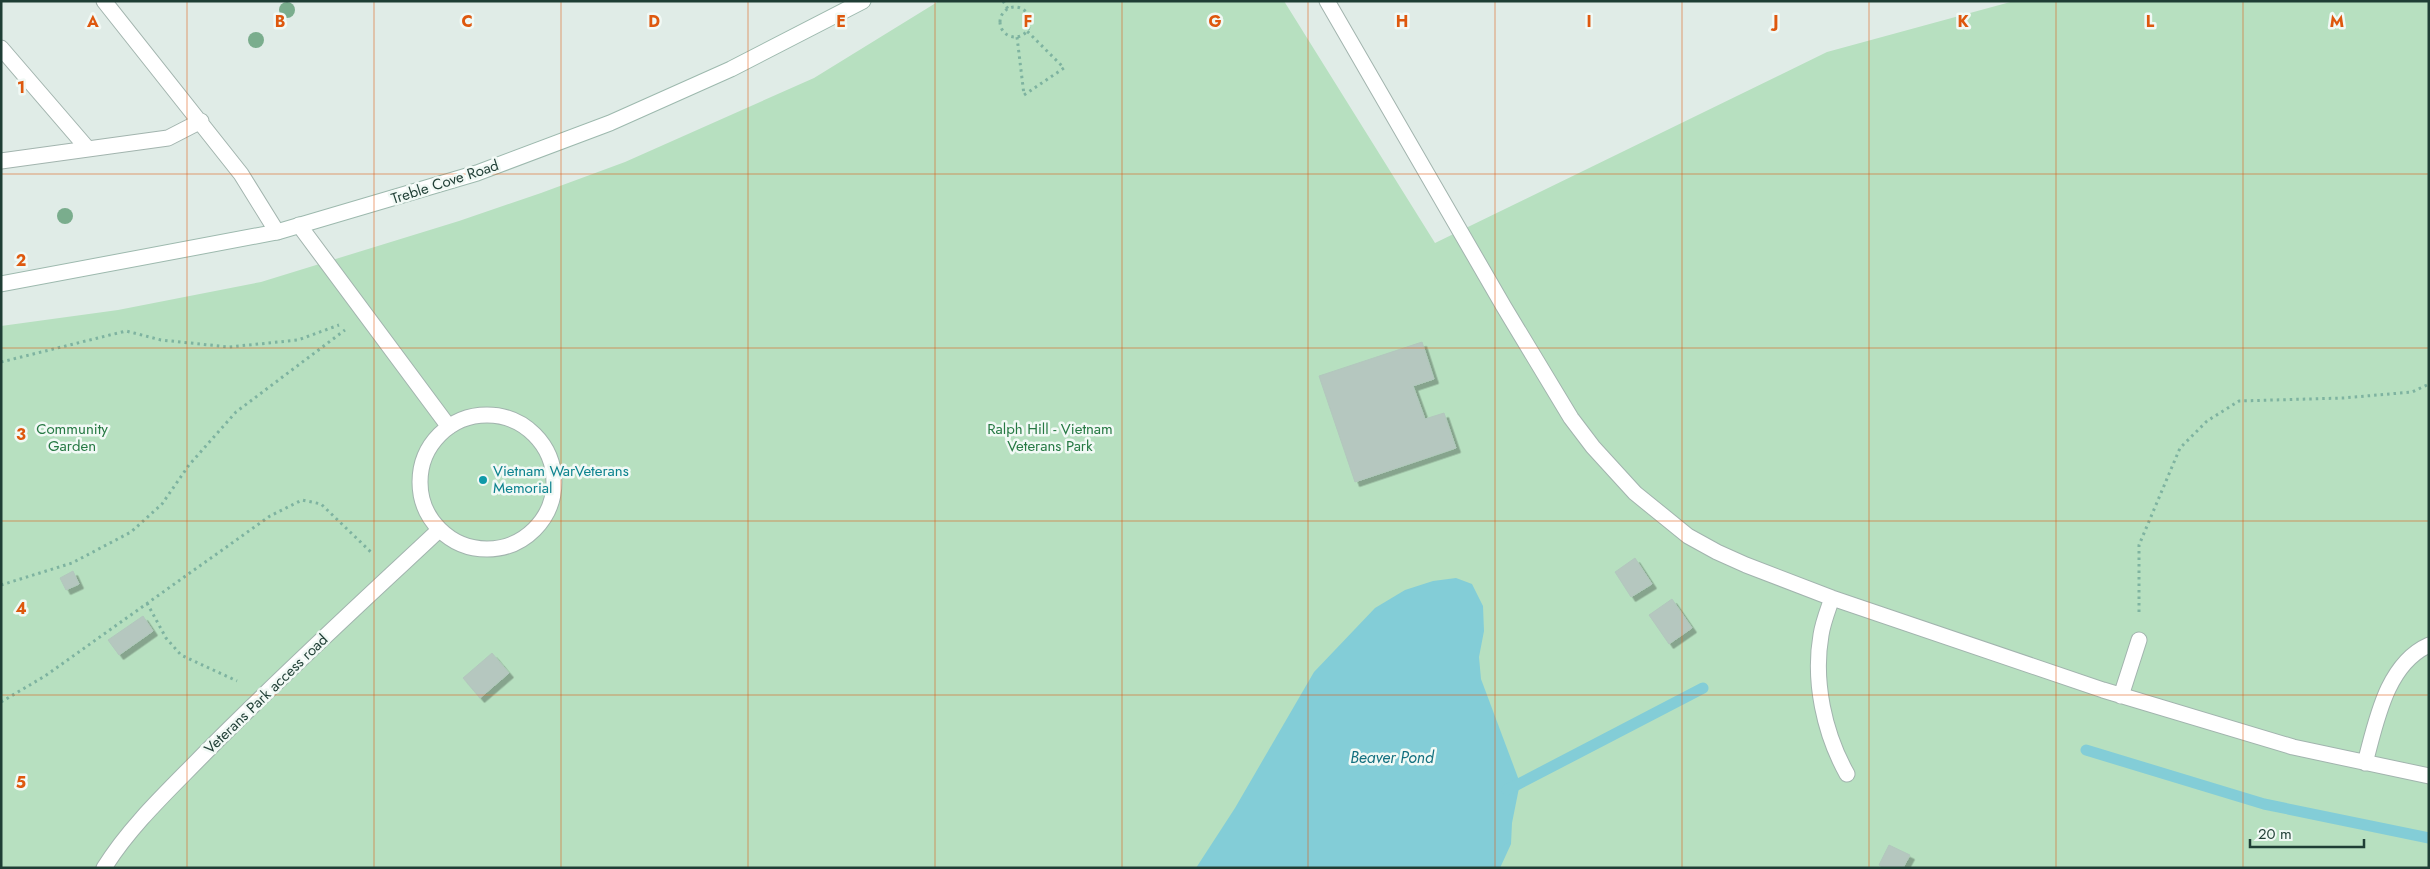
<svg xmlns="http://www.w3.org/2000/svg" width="2430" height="869" font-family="Jost,sans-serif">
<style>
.green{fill:#b7e0c0}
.water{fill:#83cdd7}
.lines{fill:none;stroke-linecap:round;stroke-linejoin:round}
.stream{stroke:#83cdd7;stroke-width:11}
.building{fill:#b5c7bf;stroke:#b2c7bd;filter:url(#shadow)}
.lane-casing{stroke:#a2b4ae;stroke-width:17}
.secondary-casing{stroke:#9db9ae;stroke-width:17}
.path{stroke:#7eb3a0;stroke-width:3;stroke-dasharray:2.5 4;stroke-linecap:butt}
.lane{stroke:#fff;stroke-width:15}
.secondary{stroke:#fff;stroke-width:15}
.tree{fill:#7aad8d}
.grid{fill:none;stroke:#de580e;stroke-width:1;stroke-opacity:0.55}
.culture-dot{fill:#0f9aa8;stroke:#f1f9f5;stroke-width:2}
.labels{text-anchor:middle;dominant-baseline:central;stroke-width:5;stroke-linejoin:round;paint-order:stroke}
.street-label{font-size:15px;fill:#1f3e35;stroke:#f1f9f5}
.park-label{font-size:15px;fill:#267943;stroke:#f1f9f5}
.culture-label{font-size:15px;fill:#0d838f;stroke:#f1f9f5;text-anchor:start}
.water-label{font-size:16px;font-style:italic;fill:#147180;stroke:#f1f9f5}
.grid-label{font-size:16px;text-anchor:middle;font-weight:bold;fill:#de580e;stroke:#f1f9f5;stroke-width:5;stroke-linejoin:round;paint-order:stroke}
</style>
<defs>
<filter id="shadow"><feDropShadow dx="4.5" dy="4.5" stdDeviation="0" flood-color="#0004"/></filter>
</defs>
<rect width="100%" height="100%" fill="#e0ece7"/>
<path class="green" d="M939 1H1284L1435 243 1827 52 2014 1H2429V868H1V326L118 310 261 282 459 221 541 193 625 162 814 78Z"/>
<path class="water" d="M1456 578 1472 584 1483 606 1484 631 1479 657 1481 679 1520 783 1512 823 1511 844 1500 868H1196L1235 808 1314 672 1375 608 1405 590 1433 581Z"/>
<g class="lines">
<path class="stream" d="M2086 750 2264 804 2429 838
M1507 790 1703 688"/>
</g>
<path class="building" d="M1422 342 1434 379 1413 386 1425 419 1444 413 1456 448 1355 482 1319 376Z
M1635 558 1652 584 1631 597 1615 572Z
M73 571 79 584 66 590 60 578Z
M1672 599 1692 628 1669 644 1649 615Z
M143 616 153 631 119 655 108 640Z
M492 653 509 673 480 698 463 678Z
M1889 845 1910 855 1903 868H1884L1879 865Z"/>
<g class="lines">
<defs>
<path id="lane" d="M104 1 241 174 277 232
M1327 1 1504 307 1571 418 1593 447 1635 493 1688 536 1717 552 1746 565 1832 598 2103 690 2293 747 2429 776
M1 48 88 149
M1 161 168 138 201 121
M299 225 449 427
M420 482a67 67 0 1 1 134 0a67 67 0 1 1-134 0Z
M1832 598C1828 610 1823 622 1821 635 1813 681 1824 733 1847 774
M2121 696 2139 640
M2365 763C2376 723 2386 664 2429 645
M104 868C130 826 169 790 204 754 280 677 360 604 439 530"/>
<path id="secondary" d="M1 284 277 232 477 173 610 123 731 69 863 1"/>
</defs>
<use href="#lane" class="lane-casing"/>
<use href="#secondary" class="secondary-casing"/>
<path class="path" d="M1003 1 1008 9
M1000 22a15 15 0 1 1 30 0a15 15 0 1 1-30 0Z
M1017 37 1024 95 1064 68 1027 31
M1 362 126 331 161 340 229 347 298 340 339 325
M1 585 72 563 131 532 162 504 189 465 236 412 345 330
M147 603 166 638 181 655 237 681
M2139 612V545L2180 448 2207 421 2239 401 2343 398 2412 392 2429 384
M1 702 45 676 270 516 302 500 321 504 373 554"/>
<use href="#lane" class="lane"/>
<use href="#secondary" class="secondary"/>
</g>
<g class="tree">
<circle cx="287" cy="10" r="8"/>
<circle cx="256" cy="40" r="8"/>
<circle cx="65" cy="216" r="8"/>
</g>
<path class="grid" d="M187 1V868M374 1V868M561 1V868M748 1V868M935 1V868M1122 1V868M1308 1V868M1495 1V868M1682 1V868M1869 1V868M2056 1V868M2243 1V868M1 174H2429M1 348H2429M1 521H2429M1 695H2429"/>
<circle class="culture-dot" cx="483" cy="480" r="5"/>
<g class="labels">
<g class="street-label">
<text transform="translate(445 182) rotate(-18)">Treble Cove Road</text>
<text transform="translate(266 694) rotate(-44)">Veterans Park access road</text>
</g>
<g class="park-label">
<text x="72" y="429">Community<tspan x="72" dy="17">Garden</tspan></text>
<text x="1050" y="429">Ralph Hill - Vietnam<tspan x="1050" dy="17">Veterans Park</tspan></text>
</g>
<g class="culture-label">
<text x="493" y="471">Vietnam WarVeterans<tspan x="493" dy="17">Memorial</tspan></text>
</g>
<g class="water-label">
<text x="1392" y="757">Beaver Pond</text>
</g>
</g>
<g class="grid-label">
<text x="93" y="27">A</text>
<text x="280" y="27">B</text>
<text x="467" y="27">C</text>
<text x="654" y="27">D</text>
<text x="841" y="27">E</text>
<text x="1028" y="27">F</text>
<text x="1215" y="27">G</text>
<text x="1402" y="27">H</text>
<text x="1589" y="27">I</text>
<text x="1776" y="27">J</text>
<text x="1963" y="27">K</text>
<text x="2150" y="27">L</text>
<text x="2337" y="27">M</text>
<text x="21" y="93">1</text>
<text x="21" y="266">2</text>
<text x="21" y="440">3</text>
<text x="21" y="614">4</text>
<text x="21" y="788">5</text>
</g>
<rect width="2430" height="869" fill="none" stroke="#1f3e35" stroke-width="5"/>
<path d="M2250 839v8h114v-8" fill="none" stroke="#1f3e35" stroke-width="2.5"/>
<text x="2258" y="839" font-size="15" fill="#1f3e35" stroke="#f1f9f5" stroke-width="4" paint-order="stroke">20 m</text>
</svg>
